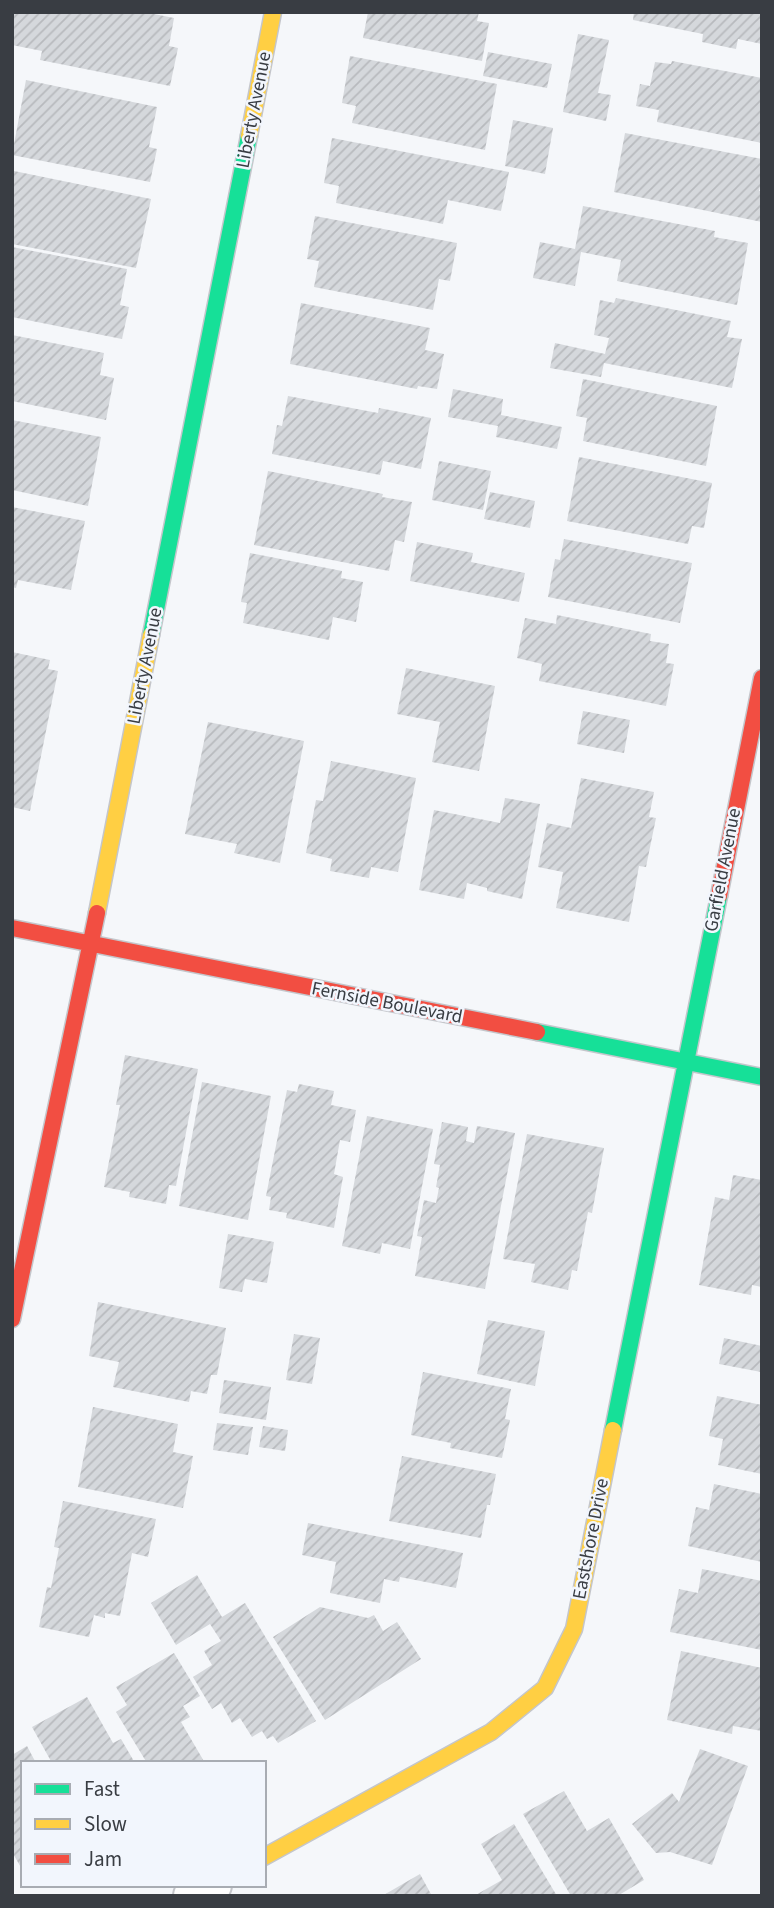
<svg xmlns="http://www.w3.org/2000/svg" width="774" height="1908" font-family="'Source Sans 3',sans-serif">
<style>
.building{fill:url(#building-hatch)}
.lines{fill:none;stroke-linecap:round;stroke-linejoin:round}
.street-casing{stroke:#c4c6cb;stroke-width:42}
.fast-casing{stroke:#c4c6cb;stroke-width:19}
.slow-casing{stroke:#c4c6cb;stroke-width:19}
.jam-casing{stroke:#c4c6cb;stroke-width:19}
.street{stroke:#fefefe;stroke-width:38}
.fast{stroke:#16e098;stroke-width:16}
.slow{stroke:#ffcf43;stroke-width:16}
.jam{stroke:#f24e42;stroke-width:16}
.labels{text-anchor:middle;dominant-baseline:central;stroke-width:5;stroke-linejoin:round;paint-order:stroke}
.street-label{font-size:19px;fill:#393d43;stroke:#f2f6fd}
</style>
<defs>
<pattern id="building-hatch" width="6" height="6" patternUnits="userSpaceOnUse" patternTransform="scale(1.75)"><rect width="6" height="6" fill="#d5d8dc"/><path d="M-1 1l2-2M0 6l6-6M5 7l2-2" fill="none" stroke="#b8babe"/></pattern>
</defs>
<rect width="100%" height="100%" fill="#f5f7fa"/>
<path class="building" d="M12 12H144L174 18 169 46 178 48 170 86 40 60 42 51 12 45Z
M368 12H479L477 21 489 23 482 61 363 38Z
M634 12H762V44L738 39 736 49 702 42 703 34 633 20Z
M578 34 609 40 598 93 611 95 606 121 563 112Z
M488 52 552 64 547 88 483 76Z
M350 56 497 84 485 150 352 123 356 106 342 103Z
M672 61 762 78V143L657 122 659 110 636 106 640 84 650 86 655 62 671 64Z
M26 80 157 107 149 147 157 149 150 182 12 155Z
M513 120 553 128 545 174 505 166Z
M625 133 762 159V178L759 191H762V222L614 192Z
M332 138 509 172 501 211 448 200 443 224 336 203 339 186 324 183Z
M14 171 151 199 136 268 12 244V172Z
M583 206 715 231 714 237 748 243 737 305 617 281 621 260 581 252 575 286 533 278 540 242 575 249Z
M315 216 457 243 450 281 439 279 433 310 314 287 319 261 307 259Z
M12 247 127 269 120 305 129 307 122 339 12 317Z
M616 298 731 321 727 337 742 339 732 388 604 363 601 377 550 368 555 343 605 354 609 338 594 335 600 300 614 303Z
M301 303 430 328 425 350 444 354 437 389 418 386 417 389 290 364Z
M12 335 104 353 100 375 114 378 106 420 12 401Z
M583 379 717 406 706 466 583 441 587 418 576 416Z
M453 389 503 399 501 415 562 427 557 449 496 437 498 426 448 417Z
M288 396 378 413 379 408 431 418 421 469 383 461 380 475 272 454 277 425 282 426Z
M12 420 101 437 88 506 12 490Z
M579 457 712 483 704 528 692 526 688 544 567 521Z
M439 461 491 471 483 510 432 500Z
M268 471 383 494 382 497 412 502 404 542 395 540 389 571 254 545Z
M490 492 535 501 530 528 484 519Z
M12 507 85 521 71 590 18 580 16 588 12 587Z
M564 539 692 563 680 623 548 597 555 559 560 560Z
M417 542 473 553 471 562 525 573 519 602 410 581Z
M250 553 342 571 341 578 363 582 356 622 333 617 329 640 243 623 247 603 241 602Z
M557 615 651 634 650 641 669 644 666 663 674 664 666 706 539 681 542 664 517 658 525 618 556 624Z
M12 652 50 660 48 669 58 671 30 811 12 807Z
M406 668 495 686 479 771 432 762 440 722 397 714Z
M583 711 630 720 624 753 577 744Z
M208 722 304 741 280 863 234 853 237 844 185 834Z
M331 761 416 778 398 872 371 867 369 878 330 871 332 859 306 853 316 800 323 801Z
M581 778 654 792 649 817 656 818 646 867 639 866 629 922 556 908 563 872 538 867 547 823 571 828Z
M505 798 540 804 522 899 487 891V888L467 883 464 899 419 890 434 810 500 823Z
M125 1055 198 1069 176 1186 169 1185 166 1204 129 1197 130 1192 104 1187 120 1105H116Z
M202 1082 271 1096 248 1220 179 1206Z
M299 1084 334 1091 331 1105 356 1110 350 1142 340 1140 334 1174 343 1177 334 1228 286 1218 287 1213 269 1210 271 1197 266 1196 287 1090 297 1092Z
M367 1116 433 1129 410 1249 382 1243 380 1254 342 1246Z
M442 1122 468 1127 466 1141 474 1143 477 1126 515 1133 485 1289 415 1276 422 1237 417 1236 424 1200 436 1203 439 1188 436 1187 440 1165 434 1164Z
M527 1134 604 1148 592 1213 588 1212 577 1271 572 1270 568 1290 531 1282 535 1264 503 1259Z
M733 1175 762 1180V1287L752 1285 751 1295 699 1285 715 1197 729 1200Z
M228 1234 274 1242 267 1283 245 1279 242 1292 219 1288Z
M98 1302 226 1328 217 1375H211L207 1394 191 1391 189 1402 113 1387 119 1362 89 1356Z
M488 1320 545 1331 535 1386 477 1374Z
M294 1334 320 1338 312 1384 286 1380Z
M724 1338 762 1346 761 1372 719 1364Z
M423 1372 511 1389 505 1419 510 1420 502 1458 450 1448 451 1443 411 1435Z
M224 1380 271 1387 266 1420 219 1413Z
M717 1396 762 1405V1474L718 1465 723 1439 709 1436Z
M93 1407 178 1424 173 1452 193 1456 183 1508 78 1487Z
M217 1423 253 1427 248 1455 213 1450Z
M263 1426 288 1430 285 1451 259 1447Z
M402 1456 496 1474 490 1505H487L481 1538 389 1521Z
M714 1484 762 1494V1562L688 1546 696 1507 709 1510Z
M63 1501 156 1519 148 1557 132 1553 120 1616 105 1613V1618L94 1615 89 1637 39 1627 47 1587 51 1588 59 1548 54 1547Z
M308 1523 463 1553 456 1588 400 1577 399 1582 384 1579 380 1603 330 1593 336 1562 302 1555Z
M702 1569 762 1581V1650L670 1632 679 1589 698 1593Z
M197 1575 222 1617 245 1603 316 1721 278 1743 273 1736 267 1739 262 1731 252 1737 240 1718 232 1723 221 1703 212 1709 193 1677 212 1665 204 1651 221 1641 210 1624 176 1645 151 1603Z
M320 1607 368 1618 374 1615 383 1631 397 1622 421 1659 325 1720 273 1637Z
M681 1651 762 1668V1731L733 1726 732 1734 667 1720Z
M174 1653 200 1696 183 1706 190 1717 181 1722 205 1763H147L116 1712 127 1705 116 1687Z
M87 1697 113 1743 121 1739 135 1763H52L32 1727Z
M27 1746 36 1763H23V1871L12 1852V1755Z
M700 1749 748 1766 712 1865 670 1852 656 1853 632 1824 672 1793 679 1802Z
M564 1791 587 1831 609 1818 644 1880 619 1895V1896H571L523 1814Z
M514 1824 557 1896H474L502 1880 481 1844Z
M420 1874 432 1896H382Z"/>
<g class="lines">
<defs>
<path id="street" d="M193 1896 212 1885"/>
<path id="fast" d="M151 635 249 136
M537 1032 762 1077
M613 1430 719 896"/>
<path id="slow" d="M249 136 273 12
M97 913 151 635
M264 1857 491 1732 545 1688 574 1629 613 1430"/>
<path id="jam" d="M719 896 762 678
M12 928 537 1032
M12 1319 97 913"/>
</defs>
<use href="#street" class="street-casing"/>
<use href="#fast" class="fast-casing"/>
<use href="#slow" class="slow-casing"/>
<use href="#jam" class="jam-casing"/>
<use href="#street" class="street"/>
<use href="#fast" class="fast"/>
<use href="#slow" class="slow"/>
<use href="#jam" class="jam"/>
</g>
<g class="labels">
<g class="street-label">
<text transform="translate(254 110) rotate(-79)">Liberty Avenue</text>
<text transform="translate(145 666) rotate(-79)">Liberty Avenue</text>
<text transform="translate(723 870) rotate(-79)">Garfield Avenue</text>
<text transform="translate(387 1003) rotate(11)">Fernside Boulevard</text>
<text transform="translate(591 1539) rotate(-79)">Eastshore Drive</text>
</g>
</g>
<rect width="774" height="1908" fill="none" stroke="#393d43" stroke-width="28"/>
<rect x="21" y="1761" width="245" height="126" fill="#f2f6fd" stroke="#a8acb3" stroke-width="2"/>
<rect x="35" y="1784" width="35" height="10" fill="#16e098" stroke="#a8acb3" stroke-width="2"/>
<text x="84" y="1796" font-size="21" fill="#393d43">Fast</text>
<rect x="35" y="1819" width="35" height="10" fill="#ffcf43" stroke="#a8acb3" stroke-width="2"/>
<text x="84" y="1831" font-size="21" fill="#393d43">Slow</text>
<rect x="35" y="1854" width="35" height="10" fill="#f24e42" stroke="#a8acb3" stroke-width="2"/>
<text x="84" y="1866" font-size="21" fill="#393d43">Jam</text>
</svg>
